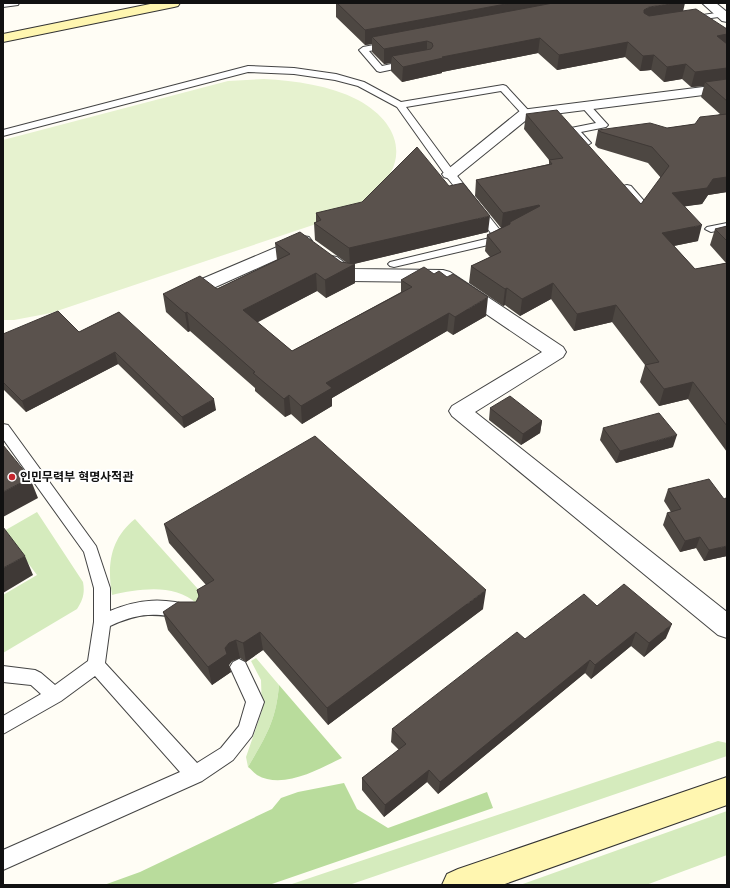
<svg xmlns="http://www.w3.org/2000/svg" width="730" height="888" font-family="'Roboto Serif','Noto Sans KR',serif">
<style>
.green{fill:#d5ebbd}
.forest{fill:#b9dc9c}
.pitch{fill:#e6f2cf}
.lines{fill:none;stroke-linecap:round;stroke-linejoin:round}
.lane-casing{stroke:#444;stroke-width:2}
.street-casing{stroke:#444;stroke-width:2}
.secondary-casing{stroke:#333;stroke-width:2}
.lane{fill:#fff;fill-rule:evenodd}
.street{fill:#fff;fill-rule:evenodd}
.secondary{fill:#fff6b0;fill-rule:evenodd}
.wall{fill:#4d4742}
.shaded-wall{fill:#3f3936}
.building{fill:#5a524d;stroke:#3f3936}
.poi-dot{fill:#c4262e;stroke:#fff;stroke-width:1.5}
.labels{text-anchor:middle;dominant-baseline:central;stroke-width:4;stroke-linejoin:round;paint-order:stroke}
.poi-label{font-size:12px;font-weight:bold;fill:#111;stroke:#fff;text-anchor:start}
</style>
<rect width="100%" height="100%" fill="#fffdf5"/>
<path class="green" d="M37 512 83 582C85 593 83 600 77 609L3 653V595L37 575 4 531Z
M135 519 206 598 197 604C175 583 139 589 112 595 107 565 110 539 135 519Z
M256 658 279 685C276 721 266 736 248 767L246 757 262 711 261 680 251 661Z
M718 741 727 743V756L349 885H289Z
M727 811V855L646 885H520Z"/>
<path class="forest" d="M279 685 342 758C319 769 283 790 257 775 254 773 251 769 248 767 266 736 276 721 279 685Z
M344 783 357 809 388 828 487 792 493 808 269 885H104L140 872 272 809 281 798 298 792Z"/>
<path class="pitch" d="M264 79C296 81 329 85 358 100 400 123 411 161 373 195 362 205 348 211 334 218L51 313 14 320H3V140L228 81Z"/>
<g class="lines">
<defs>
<path id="lane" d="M3 3H19L18 5 3 7Z
M723 12H726V16L689 21 685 19 689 17Z
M390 42 393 43 394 45 393 47 369 51 382 66 410 60 413 61 414 63 413 65 380 72 377 71 359 50 363 47Z
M248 66 294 68 336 74 364 82 401 102 503 85 506 86 529 111 531 113 529 115H523L501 91 406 107 454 172 507 239 501 242 394 267 390 266 388 264 390 262 494 237 446 176 397 107 358 86 335 80 294 74 248 72 3 136V130Z
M585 102 588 103 608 125 606 127 581 132 591 143 586 146 582 145 569 130 571 128 596 123 580 105Z
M627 185 631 186 645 202 646 204 645 206H637L623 190 622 188 623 186Z
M727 223V229L711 232 705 229 707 227Z
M3 424 8 425 96 546 110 588V611C139 599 164 597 194 607L196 612 194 617 188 619C154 613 141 612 110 626L105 663 197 763 221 748 239 726 246 702 230 667 233 662 239 659 245 662 264 702 252 736 233 760 202 781 3 870V850L180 772 95 676 61 701 3 734V716L41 694 31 685 3 682V666L35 670 41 673 55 685 88 661 94 622V588L84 552 3 439Z"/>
<path id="street" d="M702 3H716L727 12V22L722 21Z
M727 84V92L530 117 456 177 450 179 444 177 442 174 521 110Z
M303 236 309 237 312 241 309 245 211 289 204 291 197 289 195 285 197 281Z
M331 256 337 257 353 269 443 270 450 272 563 347 566 352 563 357 475 412 727 612V638L718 635 452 416 449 411 452 406 542 352 439 282 349 281C339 278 328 269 322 261L325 257Z"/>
<path id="secondary" d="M155 3H180L178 6 174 7 3 42V34Z
M727 777V805L502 885H442L447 874 458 869Z"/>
</defs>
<use href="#lane" class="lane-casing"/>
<use href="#street" class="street-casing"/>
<use href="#secondary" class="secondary-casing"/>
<use href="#lane" class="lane"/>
<use href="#street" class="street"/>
<use href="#secondary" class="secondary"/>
</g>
<path class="wall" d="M336 3H550L549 4 684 11 727 29V192L708 195 702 204 685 206 698 241 674 246 695 269 726 263 710 245 715 229 727 226V452L688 399 659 406 640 382 645 365 612 322 574 331 551 299 520 316 505 305 503 306 469 283 471 266 490 257 485 251 487 235 501 228 475 196 476 180 549 164V160L524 129 526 114 641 204 661 178 648 163 598 148 595 145 598 130 667 128 695 124 720 114 701 97 704 86 691 87 682 79 664 82 651 70 640 71 625 57 557 70 538 53 442 72V73L402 82 391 71V63L384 64 372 52V44L365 45 336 17Z
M449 186 488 232 353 264 355 283 326 298 317 291 257 322 292 351 401 292V280L486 316 453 335 447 331 332 398V406L302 424 291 414 285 417 255 391V388L190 331 188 332 166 312 163 294 217 289 277 260 275 243 341 262 347 263 315 240 314 223 316 222V213Z
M119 312 216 410 184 428 118 364 26 412 3 389V334L79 332Z
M490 408 542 421 540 433 521 445 489 420Z
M603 428 673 447 616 463 600 440Z
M668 489 727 556 704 561 696 548 680 552 663 525 667 513 671 512 664 501Z
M164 524 483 609 328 725 263 650 246 662 240 658 232 661 229 665 231 672 212 685 168 630 163 612 196 602 199 597 197 590 206 585 169 543Z
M597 606 666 638 644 657 631 646 591 679 585 673 438 794 427 782 384 817 362 790V778L399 750 391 742 392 729 525 639Z"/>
<path class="shaded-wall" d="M511 3H550L544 11 372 37V44L365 45V30Z
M676 3H685L682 16 641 25 644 10 649 7Z
M727 34V48L717 36Z
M540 38 538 53 442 72V73L402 82 403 67 442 57Z
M427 41V56H392L391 63 384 64V49Z
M628 42 625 57 557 70 559 55Z
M654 55 651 70 640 71 643 56Z
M686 64 682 79 664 82 667 67Z
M727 68V83L705 82 704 86 691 87 695 72Z
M727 177V192L708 195 702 204 667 209 672 193 713 179Z
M539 205 537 221 501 229 503 213Z
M490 216 488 232 350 265 349 248Z
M702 225 698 241 658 249 662 233Z
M355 264V283L326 298 325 280Z
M316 273 317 291 245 329 243 310Z
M553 283 551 299 520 316 522 299Z
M507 288 505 305 503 306 505 289Z
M488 297 486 316 453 335 455 317Z
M616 305 612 322 574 331 577 314Z
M187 312 190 331 188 332 185 313Z
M449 313 447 331 332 398V406L302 424 301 406 326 383Z
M115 352 118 364 26 412 22 401Z
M693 382 688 399 659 406 664 389Z
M289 395 291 414 285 417 284 399Z
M214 399 216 410 184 428 182 417Z
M542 421 540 433 521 445 523 434Z
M677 435 673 447 616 463 620 451Z
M30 478 38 498 3 517V492Z
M700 537 696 548 680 552 685 541Z
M727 546V556L704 561 709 550Z
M25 556 33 575 3 593V568Z
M486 590 483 609 328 725 327 708Z
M672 624 666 638 644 657 649 643Z
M260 632 263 650 246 662 243 643Z
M636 632 631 646 591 679 595 665Z
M236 640 240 658 232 661 229 665 231 672 212 685 208 667 225 648 229 643Z
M590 660 585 673 438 794 440 782Z
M429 770 427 782 384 817 385 805Z"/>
<path class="building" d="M337 3H511L365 30Z
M553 3H678L649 7 644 10V13L649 16 696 9 727 29V34L717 36 727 44V68L695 72 686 64 667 67 654 55 643 56 628 42 559 55 540 38 442 57 443 58 403 67 392 56 431 49 433 46 432 43 427 41 384 49 372 37Z
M727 79V101L705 82Z
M557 110 641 204 669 166 652 147 601 132 598 130 650 123 667 128 695 124 700 117 727 114V177L713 179 707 188 672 193 702 225 662 233 695 269 727 263V426L693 382 664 389 645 365 659 362 616 305 577 314 553 283 522 299 507 288 505 289 471 266 501 252 487 235 510 224V222L540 206 539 205 503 213 476 180 552 164 549 160 563 158 526 114Z
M417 147 449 186 463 183 490 216 349 248 314 223 321 220 316 213 362 202Z
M727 226V241L715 229Z
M300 232 341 262 355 264 325 280 316 273 243 310 292 351 412 287 401 280 424 267 434 274 439 271 447 277 453 274 488 297 455 317 449 313 326 383 332 388 301 406 289 395 284 399 253 373 255 372 187 312 185 313 163 294 200 276 217 289 290 254 275 243Z
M58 311 79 332 119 312 214 399 182 417 115 352 22 401 3 382V334Z
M510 396 542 421 523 434 490 408Z
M659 413 677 435 620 451 603 428Z
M315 436 486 590 327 708 260 632 243 643 236 640 229 643 225 648 227 654 208 667 163 612 178 602H196L199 596 197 590 214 580 164 524Z
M3 445 30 478 3 492Z
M709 479 724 499 726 498 727 499V546L709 550 700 537 685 541 667 513 681 509 668 489Z
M3 527 25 556 3 568Z
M624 584 672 624 649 643 636 632 595 665 590 660 440 782 429 770 385 805 362 778 406 744 392 729 517 632 525 639 584 594 597 606Z"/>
<circle class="poi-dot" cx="12" cy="477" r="4"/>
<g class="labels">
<g class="poi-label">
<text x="20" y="477">인민무력부 혁명사적관</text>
</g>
</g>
<rect width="730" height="888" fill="none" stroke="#111111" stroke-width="8"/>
</svg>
